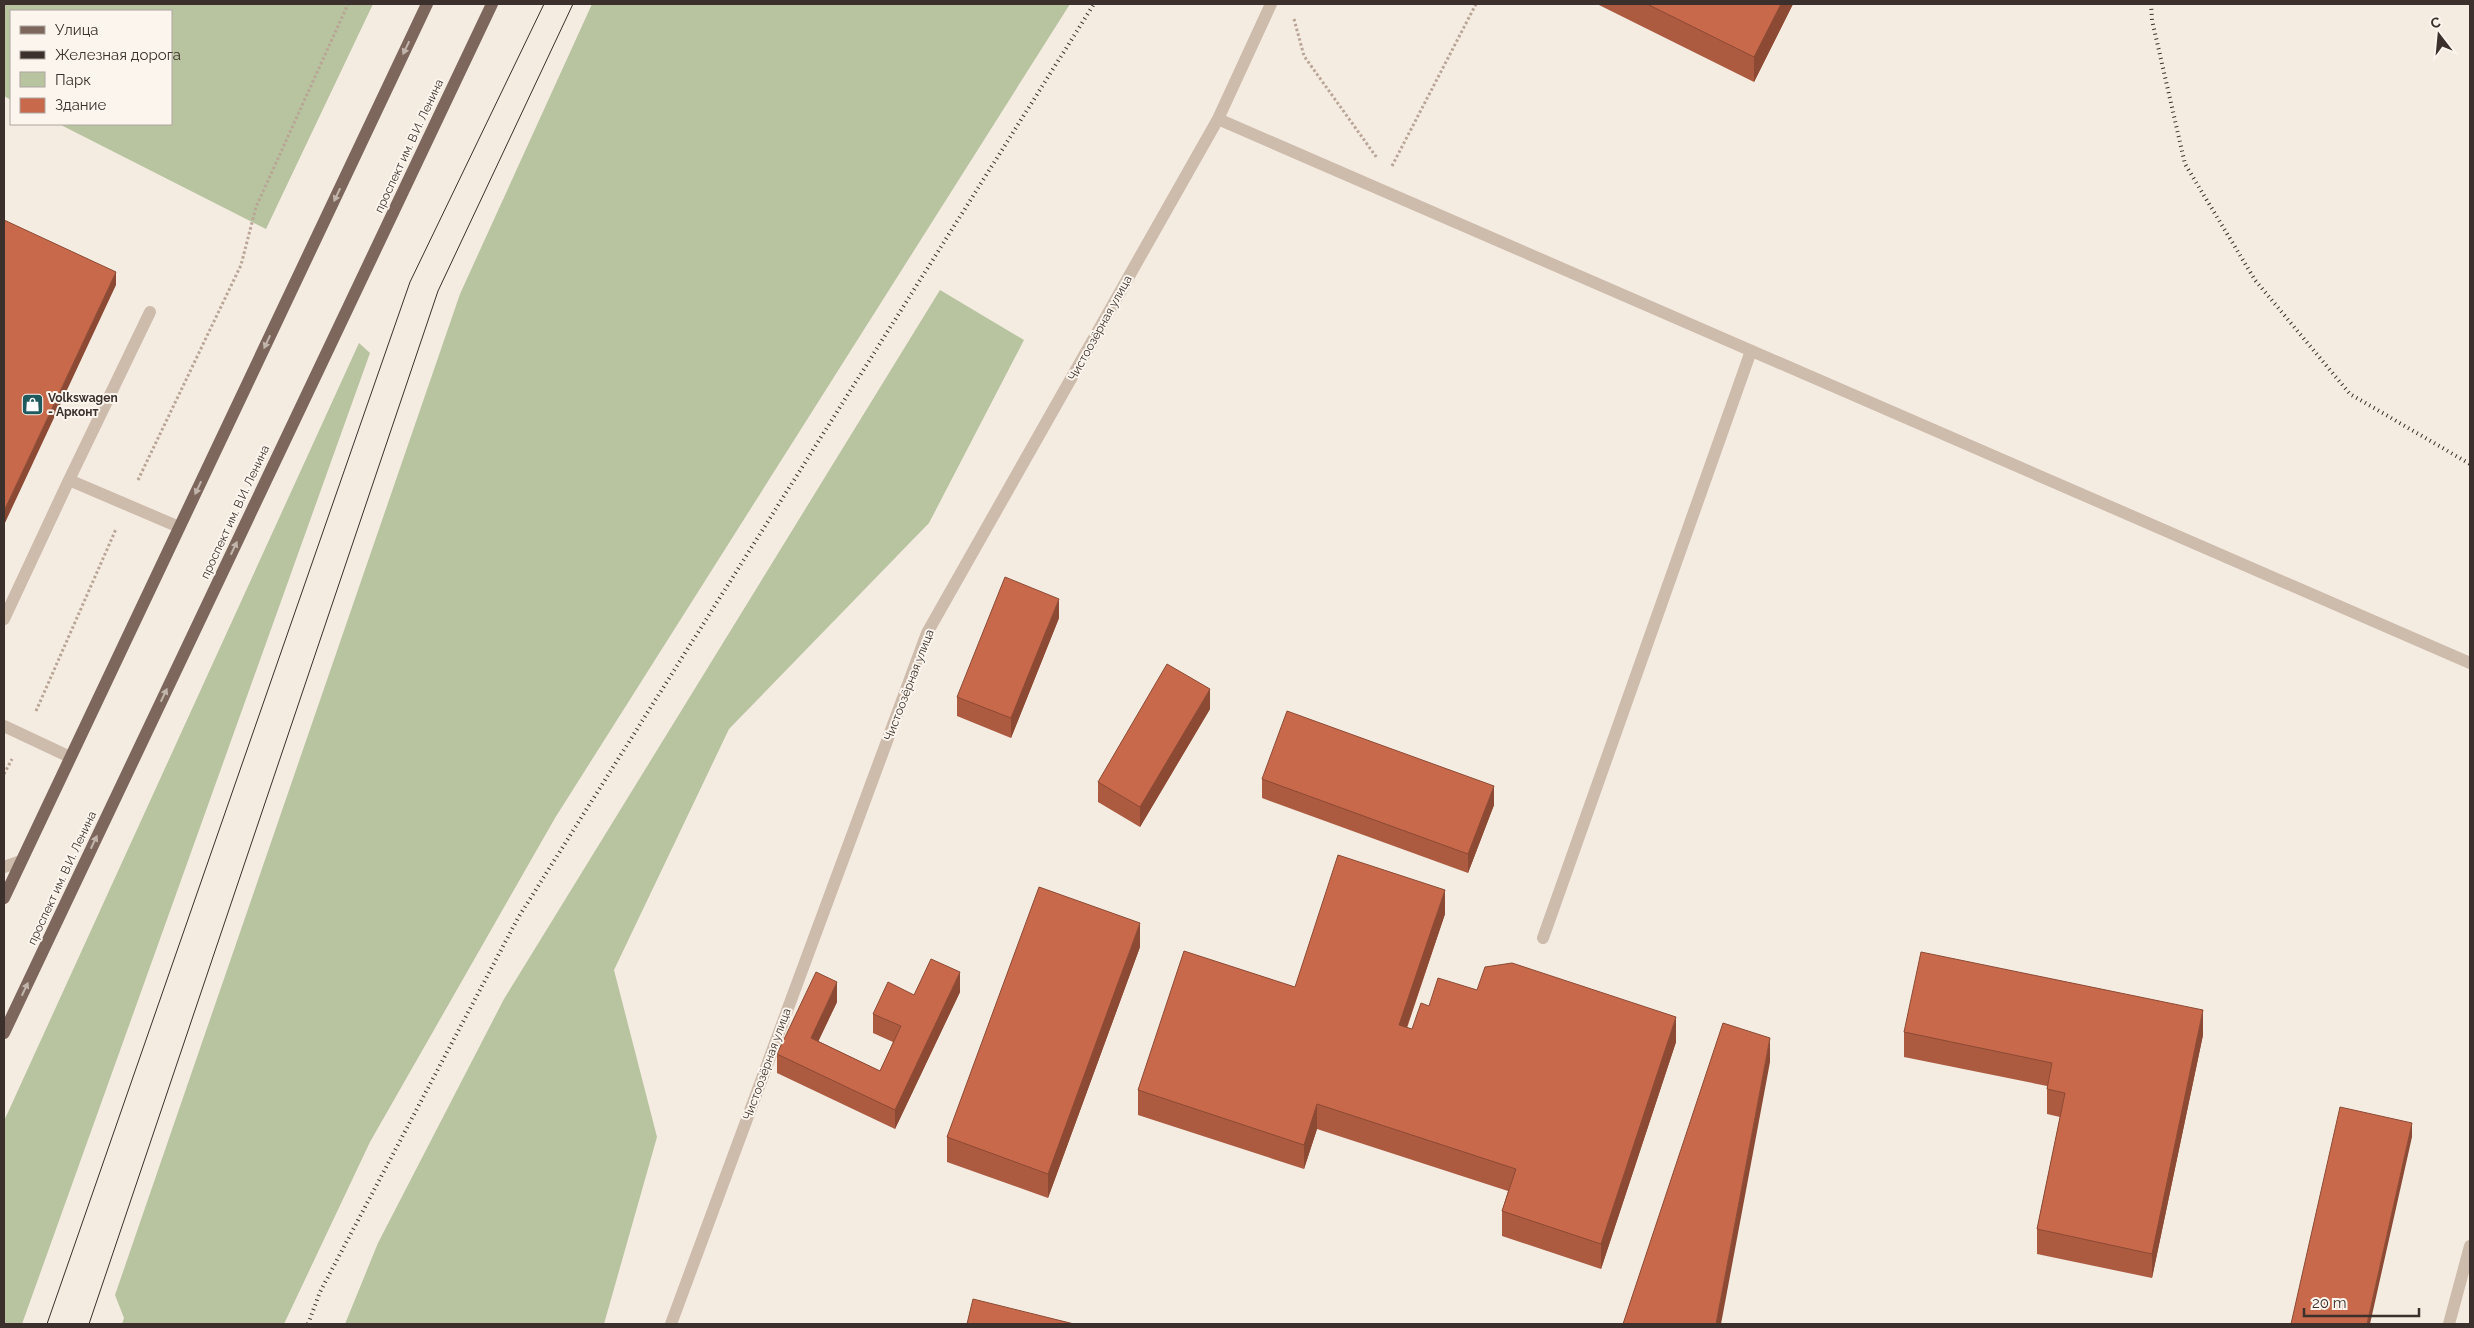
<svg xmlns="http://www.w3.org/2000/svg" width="2474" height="1328" font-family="Raleway,sans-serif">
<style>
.green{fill:#b8c4a0}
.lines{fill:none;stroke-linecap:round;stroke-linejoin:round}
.path{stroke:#b9a596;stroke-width:3;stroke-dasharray:2.5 2.5;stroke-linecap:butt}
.lane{stroke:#cdbbac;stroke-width:12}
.street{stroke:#cdbbac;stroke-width:12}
.primary{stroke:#7d675c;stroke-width:12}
.tram{stroke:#3b302b;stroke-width:1}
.rail{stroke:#3b302b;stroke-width:4;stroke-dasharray:1 4;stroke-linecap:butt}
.wall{fill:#ac5a40}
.shaded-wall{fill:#8c4a34}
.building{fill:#c8694b;stroke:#8c4a34}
.oneway{fill:#c2b5ac}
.labels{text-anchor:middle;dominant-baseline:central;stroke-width:4;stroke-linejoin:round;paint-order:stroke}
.street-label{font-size:12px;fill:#3b302b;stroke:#fbf5ee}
.poi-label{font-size:12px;font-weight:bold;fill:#3b302b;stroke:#fbf5ee;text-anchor:start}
</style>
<rect width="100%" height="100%" fill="#f4ebe1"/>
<path class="green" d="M4 4H373L266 229 59 124H171V11H11V100L4 96Z
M592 4H1070L555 818 370 1142 284 1324H122L124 1318 115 1295 460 294Z
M940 290 1024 340 929 523 729 729 614 970 657 1137 604 1324H345L378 1243 504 999Z
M359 343 370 353 22 1324H4V1121Z"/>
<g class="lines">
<path class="path" d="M1294 19 1304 56 1377 158
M1392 166 1476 4
M138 480 241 265 256 207 348 4
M36 711 116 529
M4 774 12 759"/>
<path class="lane" d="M150 312 69 480 179 527
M4 619 69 480
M4 726 70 757
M4 867 21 861
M1543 938 1751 351"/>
<path class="street" d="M1218 119 2470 663
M671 1324 927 633 1218 119 1271 4
M2449 1324 2470 1246"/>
<path class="primary" d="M4 898 427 4
M4 1033 492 4"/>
<path class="tram" d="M47 1324 410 282 544 4
M89 1324 438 291 573 4"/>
<path class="rail" d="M2151 4 2152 20 2185 164 2255 280 2350 394 2470 464
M308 1324 320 1292 518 918 1094 4"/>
</g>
<path class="wall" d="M1597 4H1793L1754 82Z
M1059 618 1011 738 957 716V697Z
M1210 709 1140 827 1098 802V782Z
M1262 779 1494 805 1468 873 1262 798Z
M1445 914 1407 1028 1412 1029 1429 1006 1477 990 1676 1042 1601 1269 1502 1236V1211L1508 1191 1317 1129 1304 1169 1138 1115V1090L1295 987Z
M1140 947 1048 1198 947 1162V1137Z
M960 992 895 1129 777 1073V1054L837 1002 818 1041 880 1071 893 1042 873 1033V1014L914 995Z
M1904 1032 2203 1035 2152 1278 2037 1254V1229L2060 1117 2047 1114V1086L1904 1057Z"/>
<path class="shaded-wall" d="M1781 4H1793L1754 82V57Z
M116 272V285L4 525V511Z
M1059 599V618L1011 738V718Z
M1210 689V709L1140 827V807Z
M1494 786V805L1468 873V854Z
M1445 890V914L1399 1050V1025Z
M1140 923V947L1048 1198V1174Z
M960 972V992L895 1129V1110Z
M837 982V1002L811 1057V1038Z
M2203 1010V1035L2152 1278V1254Z
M1676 1017V1042L1601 1269V1244Z
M1770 1038V1062L1721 1324H1716Z
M1317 1104V1129L1304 1169V1145Z
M2412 1123V1137L2370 1324H2367Z"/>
<path class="building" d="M1647 4H1781L1754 57Z
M4 220 116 272 4 511Z
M1005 577 1059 599 1011 718 957 697Z
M1167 664 1210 689 1140 807 1098 782Z
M1287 711 1494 786 1468 854 1262 779Z
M1338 855 1445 890 1399 1025 1412 1029 1421 1003 1429 1006 1438 978 1477 990 1485 967 1512 963 1676 1017 1601 1244 1502 1211 1516 1169 1317 1104 1304 1145 1138 1090 1184 951 1295 987Z
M1039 887 1140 923 1048 1174 947 1137Z
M1921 952 2203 1010 2152 1254 2037 1229 2065 1093 2047 1089 2052 1063 1904 1032Z
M931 959 960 972 895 1110 777 1054 816 972 837 982 811 1038 880 1071 901 1026 873 1014 888 982 914 995Z
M1723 1023 1770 1038 1716 1324H1623Z
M2340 1107 2412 1123 2367 1324H2291Z
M973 1299 1074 1324H967Z"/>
<defs><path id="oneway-solid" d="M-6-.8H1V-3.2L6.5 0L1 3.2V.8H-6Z" transform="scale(1.25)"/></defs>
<g class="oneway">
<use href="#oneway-solid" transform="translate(406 48) rotate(115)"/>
<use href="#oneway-solid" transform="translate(337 195) rotate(115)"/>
<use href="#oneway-solid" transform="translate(267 342) rotate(115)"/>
<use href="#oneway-solid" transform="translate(198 488) rotate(115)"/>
<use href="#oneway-solid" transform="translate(234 548) rotate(-65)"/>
<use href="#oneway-solid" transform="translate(164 695) rotate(-65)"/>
<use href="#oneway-solid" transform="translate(94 842) rotate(-65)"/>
<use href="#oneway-solid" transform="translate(25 989) rotate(-65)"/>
</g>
<defs>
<symbol id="shop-square" viewBox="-11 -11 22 22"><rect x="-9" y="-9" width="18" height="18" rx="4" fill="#1f5a5e" stroke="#fbf5ee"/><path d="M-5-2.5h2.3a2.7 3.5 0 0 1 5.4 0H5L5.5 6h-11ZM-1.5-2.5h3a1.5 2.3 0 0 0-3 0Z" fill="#fff"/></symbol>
</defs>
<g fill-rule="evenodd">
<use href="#shop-square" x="20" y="392" width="25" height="25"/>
</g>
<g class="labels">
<g class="street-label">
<text transform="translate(409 146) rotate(-65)">проспект им. В.И. Ленина</text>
<text transform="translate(1100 328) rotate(-61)">Чистоозёрная улица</text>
<text transform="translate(235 512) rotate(-65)">проспект им. В.И. Ленина</text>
<text transform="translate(909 685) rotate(-69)">Чистоозёрная улица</text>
<text transform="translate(62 878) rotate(-65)">проспект им. В.И. Ленина</text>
<text transform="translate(767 1064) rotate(-70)">Чистоозёрная улица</text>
</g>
<g class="poi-label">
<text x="48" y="398">Volkswagen<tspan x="48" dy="14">- Арконт</tspan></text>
</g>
</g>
<rect width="2474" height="1328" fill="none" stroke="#3b302b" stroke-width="10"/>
<rect x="10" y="10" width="162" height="115" fill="#fbf5ee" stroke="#aea6a0"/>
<rect x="20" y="26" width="25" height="8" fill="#7d675c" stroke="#aea6a0"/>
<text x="55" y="35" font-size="15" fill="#3b302b">Улица</text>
<rect x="20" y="51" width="25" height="8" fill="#3b302b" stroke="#aea6a0"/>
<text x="55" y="60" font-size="15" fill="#3b302b">Железная дорога</text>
<rect x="20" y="72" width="25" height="15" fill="#b8c4a0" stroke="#aea6a0"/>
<text x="55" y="85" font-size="15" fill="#3b302b">Парк</text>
<rect x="20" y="98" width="25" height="15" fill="#c8694b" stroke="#aea6a0"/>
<text x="55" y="110" font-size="15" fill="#3b302b">Здание</text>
<g transform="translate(2439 35) rotate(344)" stroke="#fbf5ee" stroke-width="4" paint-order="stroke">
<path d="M0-4L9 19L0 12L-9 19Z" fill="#3b302b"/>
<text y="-8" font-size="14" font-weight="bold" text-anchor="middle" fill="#3b302b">С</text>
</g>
<path d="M2304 1308v8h115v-8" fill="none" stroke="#3b302b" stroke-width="2.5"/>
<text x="2312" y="1308" font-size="15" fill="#3b302b" stroke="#fbf5ee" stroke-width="4" paint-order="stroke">20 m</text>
</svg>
